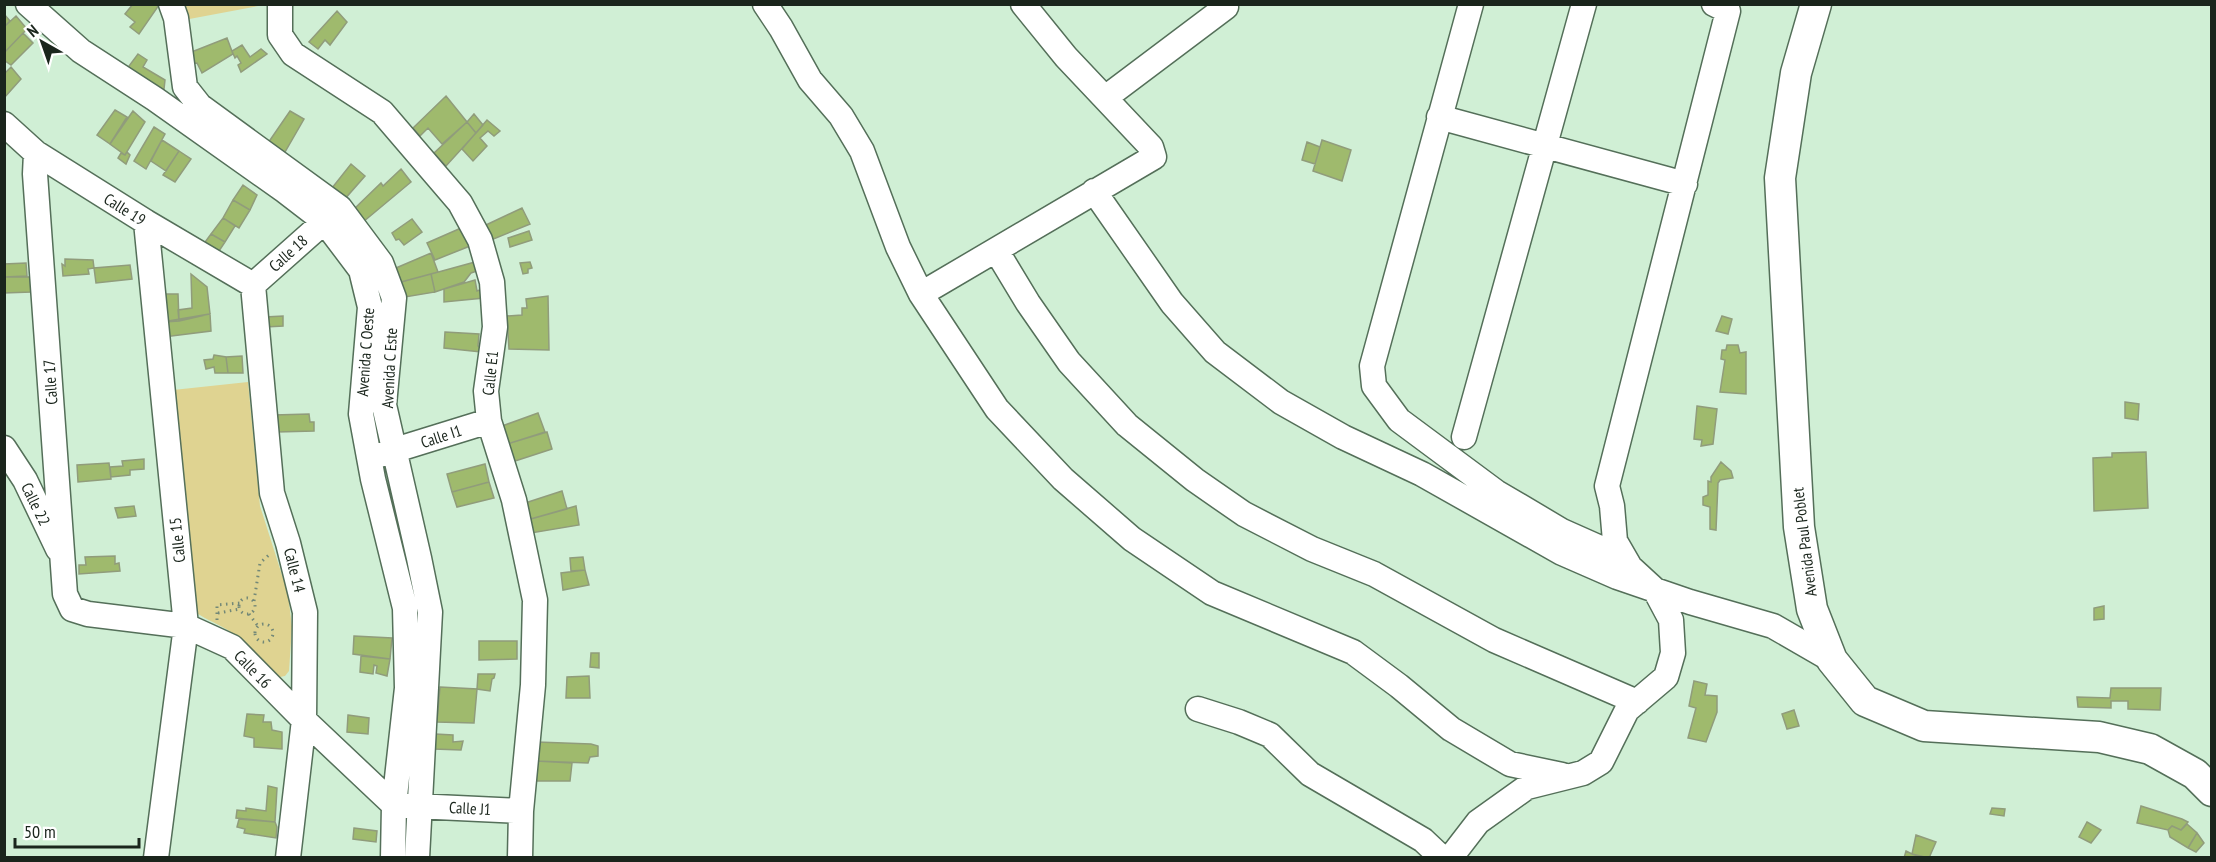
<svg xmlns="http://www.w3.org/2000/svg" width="2216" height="862" font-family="'PT Sans Narrow',sans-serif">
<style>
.green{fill:#dfd391}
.building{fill:#9fba6d;stroke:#909c7b;stroke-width:1.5}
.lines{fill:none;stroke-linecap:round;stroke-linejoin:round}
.minor-casing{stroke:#546f59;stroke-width:27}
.major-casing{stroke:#546f59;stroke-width:33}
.path{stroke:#738877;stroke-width:3;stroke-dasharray:1.5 4.5;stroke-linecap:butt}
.minor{stroke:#fff;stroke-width:24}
.major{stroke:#fff;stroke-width:30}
.labels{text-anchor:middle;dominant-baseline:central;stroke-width:6;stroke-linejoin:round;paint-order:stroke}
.street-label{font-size:16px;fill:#1a251c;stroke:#fff}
</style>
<rect width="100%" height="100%" fill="#d0efd5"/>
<path class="green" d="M258 4V6L184 20 178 5Z
M248 382 260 506 288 594 292 627 289 671 285 676 280 677 275 675C260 660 245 640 226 629 214 622 203 618 192 610L173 390Z"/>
<path class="building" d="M133 4 159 5 139 34 130 27 135 22 125 14Z
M337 11 347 22 330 45 325 40 318 49 309 42Z
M4 14 10 21 4 27Z
M16 16 27 29 4 53V27Z
M23 33 33 43 11 65 4 60V53Z
M227 38 233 54 202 73 197 63 191 64 189 53Z
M242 45 250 57 261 49 267 54 241 72 238 65 241 63 237 56 235 58 232 51Z
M138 54 147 60 143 67 165 80 164 89 153 90 126 70Z
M11 67 21 79 4 98V74Z
M446 96 467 122 442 144 428 128 420 136 413 128Z
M115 110 127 117 110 144 97 135Z
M133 111 145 122 125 155 110 144Z
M290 111 304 119 285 152 268 143Z
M474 114 483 125 476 133 467 122Z
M487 120 500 131 494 136 488 131 480 138 487 146 473 161 462 149Z
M467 122 476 133 446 166 434 153Z
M154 127 165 134 146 169 134 161Z
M162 140 179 151 166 171 151 161Z
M1322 140 1351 150 1342 181 1313 171Z
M1307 142 1320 147 1315 164 1302 160Z
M179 151 191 159 175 182 163 175Z
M127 152 130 155 126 164 118 158 121 153 125 155Z
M351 164 365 176 343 201 332 188Z
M401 169 411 182 363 222 353 210 381 183 383 186Z
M243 185 257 195 250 210 233 200Z
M233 200 250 210 239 228 223 218Z
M522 208 530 224 491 240 486 225Z
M223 218 235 226 225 242 211 234Z
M412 219 422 232 404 245 399 239 396 240 392 233Z
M461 228 470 246 435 260 427 243Z
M529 231 532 240 510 247 508 238Z
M211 234 225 242 215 257 200 249Z
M431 253 438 272 401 282 396 268Z
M65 259 93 260 94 268 88 269 89 274 63 276 62 264 65 266Z
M475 262 477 271 471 273 464 282 435 292 431 274Z
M530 262 532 268 528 269V273L523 274 520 263Z
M26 263 27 276 4 277V264Z
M130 265 132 279 96 283 94 268Z
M191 274 207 287 210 314 179 321 178 310 192 308Z
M431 274 435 292 405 297 401 282Z
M4 277H30L31 292 4 293Z
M475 280 477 291 482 289 484 298 444 302V289Z
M161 294H178L179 321 163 322Z
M548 296 549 350 509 349 507 316 522 315V308H527L526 299Z
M210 314 211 331 164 337 163 322Z
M283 316V326L266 327 265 317Z
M1722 316 1732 319 1728 334 1716 331Z
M445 332 479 334 478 346 483 347 481 352 444 348Z
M1727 345H1738L1740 353 1746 352V394L1720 392 1725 360 1721 359 1722 350H1726Z
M214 355 226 357 228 373H215L214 367 206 369 204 360 213 359Z
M242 356 243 373H228L226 357Z
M2125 402 2139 404 2138 420 2125 418Z
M1697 406 1717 409 1713 444 1701 446 1702 440 1694 439Z
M538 413 545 432 507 444 502 426Z
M309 414 310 422H314V431L277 432 274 415Z
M547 432 552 449 512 462 507 444Z
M2146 452 2148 508 2094 511 2093 458 2112 457V453Z
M144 459V469L130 470V475L111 477 110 467 123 466 122 461Z
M1721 462 1731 471 1733 478 1720 480 1718 483 1716 530 1710 529V507L1703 505V497L1708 495V481L1711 482V477Z
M109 463 111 479 78 482 77 465Z
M485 464 489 482 452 492 447 474Z
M489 482 494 498 457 507 452 492Z
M562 491 567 509 527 520 522 504Z
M134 506 136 516 118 518 115 508Z
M576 506 579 525 531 533 527 520Z
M115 556V564L119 563 120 571 79 574V565H86L85 557Z
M583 557 585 570 571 571 570 558Z
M585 570 589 585 563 590 561 573Z
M2104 606V619L2094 620V608Z
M354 636 392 638 390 659 353 654Z
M479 641H517V659L479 660Z
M591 653H599V668L590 667Z
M361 656 390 659 387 676 376 673 377 666 374 665 373 674 360 672Z
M478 674H495L494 678 492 679 490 691 477 689Z
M589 676 590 698H566L567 677Z
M1694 681 1707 684 1705 695 1717 696V712L1706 742 1688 738 1696 708 1689 706Z
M440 687 477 689 474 723 437 722Z
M2111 688H2161L2160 710 2128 709V701H2111V708L2078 707 2077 697 2110 698Z
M1794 710 1799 726 1787 729 1782 714Z
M247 714 264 715 263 722H271L272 730 282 732V749L254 747V738L244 736Z
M348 715 369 718 368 734 347 732Z
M435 734 453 735V742L463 741 461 750 434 749Z
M537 742 591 744 598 746V756L590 757 588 763 536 761Z
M536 761 572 763 570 781H534Z
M268 786 277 788 275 822 236 818 237 810 246 811V808L266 811Z
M2141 806 2182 819 2188 822 2181 830 2172 826 2168 830 2137 823Z
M1992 808 2005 809 2004 816 1990 814Z
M239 819 275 822 277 827 276 838 244 833 245 829 237 827Z
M2087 822 2101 830 2091 843 2079 837Z
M2187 824 2197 833 2188 848 2170 837 2168 830 2172 826 2181 830Z
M354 828 377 831 376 842 353 839Z
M2197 833 2204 843 2196 852 2188 848Z
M1916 835 1936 842 1929 858 1912 854Z
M1906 851 1912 854 1924 858H1904Z"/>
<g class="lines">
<defs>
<path id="minor" d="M28 4 81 51 155 99 285 191 324 221 361 270 370 307 361 414 373 479 405 608 407 688 394 805 393 858
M171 4 176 18 185 87 200 106 340 208 381 263 394 298 384 405 419 558 430 612 417 858
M280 4V35L293 54 382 112 460 203 480 240 492 282 495 327 486 391 489 421 514 500 535 600 533 685 521 811 520 858
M765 4 781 28 810 80 841 116 862 151 898 247 921 294 997 409 1063 479 1132 539 1212 593 1353 652 1399 686 1451 729 1510 764 1562 775
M1471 4 1372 366 1374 386 1399 420 1496 492 1562 531 1625 559
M1105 98 1226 7 1225 4
M1439 117 1685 184
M4 124 36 153 146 222 253 285
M36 153 35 174 65 594 72 609 88 614 186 626 232 647 304 720 394 805 521 811
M1094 191 1172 303 1215 352 1281 402 1343 437 1422 474 1562 553 1617 577 1690 602 1773 626 1832 660
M146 222 186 626 156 858
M996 250 1028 303 1069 362 1127 425 1195 480 1244 514 1312 549 1374 574 1494 640 1637 702
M253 285 272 493 288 543 305 612 304 720 288 858
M253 285 334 213
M921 294 1154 157 1151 147 1066 57 1023 4
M1464 437 1584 4
M4 448 25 480 58 549
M379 455 489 421
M1198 709 1239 722 1270 735 1310 774 1423 840 1441 857H1451L1478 822 1527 787 1583 773 1601 762 1627 710 1666 677 1673 653 1671 620 1655 590 1630 567 1615 541 1612 506 1607 486 1728 11 1714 4"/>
<path id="major" d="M1816 4 1796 73 1780 178 1799 527 1812 609 1832 660 1865 701 1924 726 2099 737 2150 749 2195 774 2212 791"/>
</defs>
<use href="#minor" class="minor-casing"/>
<use href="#major" class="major-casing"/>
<path class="path" d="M239 606a8 8 0 1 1 16 0a8 8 0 1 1-16 0Z
M254 601 260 563 270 554
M218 613 240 609
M249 614 258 626
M217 620V605L240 603
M255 633a9 9 0 1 1 18 0a9 9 0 1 1-18 0Z"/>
<use href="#minor" class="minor"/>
<use href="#major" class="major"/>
</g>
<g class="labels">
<g class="street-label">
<text transform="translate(125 209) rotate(32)">Calle 19</text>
<text transform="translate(288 253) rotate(-42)">Calle 18</text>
<text transform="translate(365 352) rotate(-86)">Avenida C Oeste</text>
<text transform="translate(389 368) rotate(-87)">Avenida C Este</text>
<text transform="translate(490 373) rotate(-84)">Calle E1</text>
<text transform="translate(50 382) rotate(-94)">Calle 17</text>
<text transform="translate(441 436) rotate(-18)">Calle I1</text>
<text transform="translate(36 504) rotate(64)">Calle 22</text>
<text transform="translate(177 540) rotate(-96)">Calle 15</text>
<text transform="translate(1804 542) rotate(-97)">Avenida Paul Poblet</text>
<text transform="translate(295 570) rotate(76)">Calle 14</text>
<text transform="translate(253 669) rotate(46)">Calle 16</text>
<text transform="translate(470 808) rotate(3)">Calle J1</text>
</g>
</g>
<rect width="2216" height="862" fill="none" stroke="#1a251c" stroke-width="12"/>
<g transform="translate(42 42) rotate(320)" stroke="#ffffff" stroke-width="4.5" paint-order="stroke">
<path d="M0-4.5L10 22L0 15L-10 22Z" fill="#1a251c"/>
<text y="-9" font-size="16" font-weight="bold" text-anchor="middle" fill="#1a251c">N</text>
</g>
<path d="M15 838v9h124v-9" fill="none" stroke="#1a251c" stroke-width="3"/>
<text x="24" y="838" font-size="18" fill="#1a251c" stroke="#ffffff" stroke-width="4.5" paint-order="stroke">50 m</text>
</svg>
